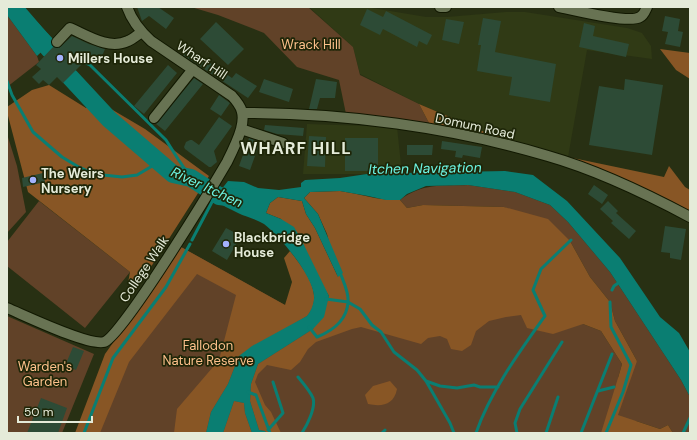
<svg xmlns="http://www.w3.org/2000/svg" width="697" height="440" font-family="'DM Sans',sans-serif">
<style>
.built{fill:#303a15}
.green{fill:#614228}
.forest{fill:#885625}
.water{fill:#0a7e72}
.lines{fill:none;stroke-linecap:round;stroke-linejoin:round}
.stream{stroke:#0a7e72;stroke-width:3}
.river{stroke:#0a7e72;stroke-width:18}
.building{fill:#2d4b36}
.minor-casing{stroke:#111800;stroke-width:12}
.minor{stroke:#687353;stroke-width:10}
.poi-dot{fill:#a3b2fd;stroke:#1e2608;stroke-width:1.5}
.labels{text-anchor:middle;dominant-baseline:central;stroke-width:3.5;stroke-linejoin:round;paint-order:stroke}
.park-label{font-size:13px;fill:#fdc08b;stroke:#1e2608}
.poi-label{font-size:13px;font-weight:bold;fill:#e5ebd9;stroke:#1e2608;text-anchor:start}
.street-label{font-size:13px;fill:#e5ebd9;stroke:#1e2608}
.water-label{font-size:14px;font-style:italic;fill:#6df5e4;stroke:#1e2608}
.district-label{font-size:17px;font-weight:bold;letter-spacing:1px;fill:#e5ebd9;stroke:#1e2608}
</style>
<rect width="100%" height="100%" fill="#283013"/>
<path class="built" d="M309 7H366L426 17H447L506 12H525L627 28 642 33 651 46 652 59 587 50 568 157 485 132 419 104 360 74 353 47Z
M307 124 397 127 402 174H303Z"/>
<path class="green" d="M191 7H308L353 47 360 75 419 104 429 123 346 114 339 80 297 67 264 33 218 15Z
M7 15 37 56 39 62 7 87Z
M7 134 17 166 26 212 7 233Z
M468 185 515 192 550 205 568 222 610 272 681 380 690 397V433H673L668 425 660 429 636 421 640 433H77L181 247 285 305 545 296 583 324 601 331 622 364 618 378 637 361 615 321 610 302 590 277 570 241 504 207 423 205 407 208 400 200C422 183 441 186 468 185Z
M39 201 130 272 85 328 7 266V242Z
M7 316 94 354 62 433H7Z"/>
<path class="forest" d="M660 49 690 53V79L676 70Z
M49 85 86 108 106 106 145 129 209 176 140 284 128 283 130 272 28 192 7 112V107L32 90Z
M419 104 485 132 568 157 664 177 669 166 685 187 690 190V212L601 172 430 129 429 123Z
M340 191C360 194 380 201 400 200L407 208 423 205 504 207 548 219 570 241 590 277 610 302 615 321 637 361 618 415 660 429 668 425 673 433H601L618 378 622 364 601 331 583 324 553 334 527 328 521 315 506 317 489 321 476 331 471 345 462 351 451 349 447 339 440 336 428 338 421 344 361 327 352 329 316 342 308 349 300 362 291 370 267 365 258 374 255 382 265 405 271 412 281 433H266L265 431 259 430 250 401 251 384 258 364 313 329 329 296 281 219 266 213 270 203 278 197 302 201 306 214 315 228 338 277 327 234 318 214 304 198 310 192Z
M181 247 285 305 292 282 284 258 290 251C303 268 326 295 307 316L239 356 228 384 211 412 206 433H174L177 409 219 360 236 295 197 274 129 362 100 433H75L105 354Z
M390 381 397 389C394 405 382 407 368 404L365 395 373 386Z
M234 401 244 403 245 413 252 433H223Z"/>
<path class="water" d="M7 7H23L54 40 37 56 7 15Z
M406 170 402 173 505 171 533 175 567 201 620 258 660 317 679 333 690 352V397L681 380 610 272 568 222 550 205 515 192 468 185 426 186 407 194 400 200H386L368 196 340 191 310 192 304 198 318 214 343 273 338 277 315 228 306 214 302 201 278 197 270 203 266 213 281 219 294 227 301 239 329 296 324 317 313 329 258 364 251 384 250 401 259 430 265 431 266 433H252L245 413 244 403 234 401 223 433H206L211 412 228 384 239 356 252 346 307 316C311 311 313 306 314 299 316 279 280 236 264 224 256 219 246 217 238 213 230 209 222 205 213 200L228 181 244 182 258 188 279 190 301 187V183L305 180 340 178 387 171Z"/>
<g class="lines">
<path class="stream" d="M47 46 52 48
M81 61 90 65 166 140 178 159 191 178
M7 81 12 95 33 132 62 157 77 166 94 174 122 177 137 175 159 162
M192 240 213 200 216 198
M612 290 614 286 621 281
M326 299 348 302 360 309 372 325 381 332 394 352 417 370 426 381 440 386 457 388 474 385 480 387H498
M309 327 317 337C332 331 347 320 348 302 349 293 344 283 341 275
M298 377C303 383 310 391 313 398 316 408 307 425 302 433
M426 381 450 423 454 433
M598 391 614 387
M248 392 256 395 270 433
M268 430 283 413 273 382
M84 433 113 358 166 287 190 244
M382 433 385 430
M476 433C490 392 520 351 545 316L533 290 541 269 571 240
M517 433 515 423 520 409 562 342
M546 433 558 397
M581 433 612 354
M606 433 623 392 631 365 611 327 610 302
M683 433 690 418"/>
<path class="river" d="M13 7 50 50
M70 77 109 119 173 174 191 178 219 196 236 198 240 200"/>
</g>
<path class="building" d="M137 7H158L174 18 166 29 149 16 142 21Z
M367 9 383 17 386 11 432 35 427 45 419 41 417 47 383 29 380 35 360 25Z
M665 16 680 19 678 31 683 32 680 47 665 44 668 32 662 31Z
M483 18 501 21 495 52 556 64 550 102 509 95 512 77 477 71 481 45H478Z
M446 19 464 22 459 44 442 40Z
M216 22 244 49 228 65 200 39Z
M584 23 595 26 593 36 629 44 626 57 579 47Z
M72 36 89 44 105 49 100 61 90 56 63 83 57 77 49 85 43 80 39 84 32 77 41 69 36 65 53 47 59 48Z
M188 48 232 78 236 73 257 86 248 98 183 55Z
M168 65 177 73 144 114 134 106Z
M194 78 203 84 165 131 156 124Z
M264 79 293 89 289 102 259 92Z
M316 79 337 82 335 98H320L317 109H309Z
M625 79 663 85 652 155 589 145 599 86 624 90Z
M219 95 230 103 221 116 210 109Z
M219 117 232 126 214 151 217 162 211 167H209L185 149 184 147 186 142 190 140H192L199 145Z
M265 125 304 128 303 136 277 134 264 130Z
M309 136 326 137 325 167 307 166Z
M249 138 260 142 250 170 239 166Z
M345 138H378V171H345Z
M442 141 482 147 480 158 463 155 462 158 455 157 456 151 441 149Z
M407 145H433L432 155H407Z
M43 173 45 182 23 187 22 178Z
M594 185 608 195 602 204 588 194Z
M608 201 618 211 616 213 636 231 629 239 611 223 613 221 600 209Z
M665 226 686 229 681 260 670 258V253L661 252Z
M226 228 241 236 227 260 212 251Z
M73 347 84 351 76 370 65 366Z
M41 398 67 408 58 433H27Z"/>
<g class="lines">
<defs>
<path id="minor" d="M440 7H446
M559 7C574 10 629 24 640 17 644 15 645 11 647 7
M57 42 70 28C88 36 109 50 128 41 133 39 137 35 142 32
M243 113C344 113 451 127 548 156 597 170 645 193 690 217
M154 118 193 69
M241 129 283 143
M7 308C24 315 88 346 104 342 121 338 213 186 227 162 232 152 238 140 241 129 245 114 242 107 232 96L151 41C140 31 132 21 127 7"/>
</defs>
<use href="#minor" class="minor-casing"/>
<use href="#minor" class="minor"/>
</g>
<g class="poi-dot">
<circle cx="60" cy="58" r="4"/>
<circle cx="33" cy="180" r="4"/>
<circle cx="226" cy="244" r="4"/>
</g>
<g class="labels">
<g class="park-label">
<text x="311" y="44">Wrack Hill</text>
<text x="208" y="345">Fallodon<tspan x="208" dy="15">Nature Reserve</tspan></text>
<text x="45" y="366">Warden's<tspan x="45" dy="15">Garden</tspan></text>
</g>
<g class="poi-label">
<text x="68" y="58">Millers House</text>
<text x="41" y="173">The Weirs<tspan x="41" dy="15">Nursery</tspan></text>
<text x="234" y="237">Blackbridge<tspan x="234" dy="15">House</tspan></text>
</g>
<g class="street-label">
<text transform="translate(202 60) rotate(34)">Wharf Hill</text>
<text transform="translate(475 126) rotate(12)">Domum Road</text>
<text transform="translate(144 269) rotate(-56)">College Walk</text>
</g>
<g class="water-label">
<text transform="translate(425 168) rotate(-1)">Itchen Navigation</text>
<text transform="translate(207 187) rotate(25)">River Itchen</text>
</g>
<g class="district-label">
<text x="296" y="148">WHARF HILL</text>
</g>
</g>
<rect width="697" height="440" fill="none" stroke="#e5ebd9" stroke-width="16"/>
<path d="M18 416v6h74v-6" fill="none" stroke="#e5ebd9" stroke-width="2"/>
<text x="24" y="416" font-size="12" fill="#e5ebd9" stroke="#1e2608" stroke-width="3" paint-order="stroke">50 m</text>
</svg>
